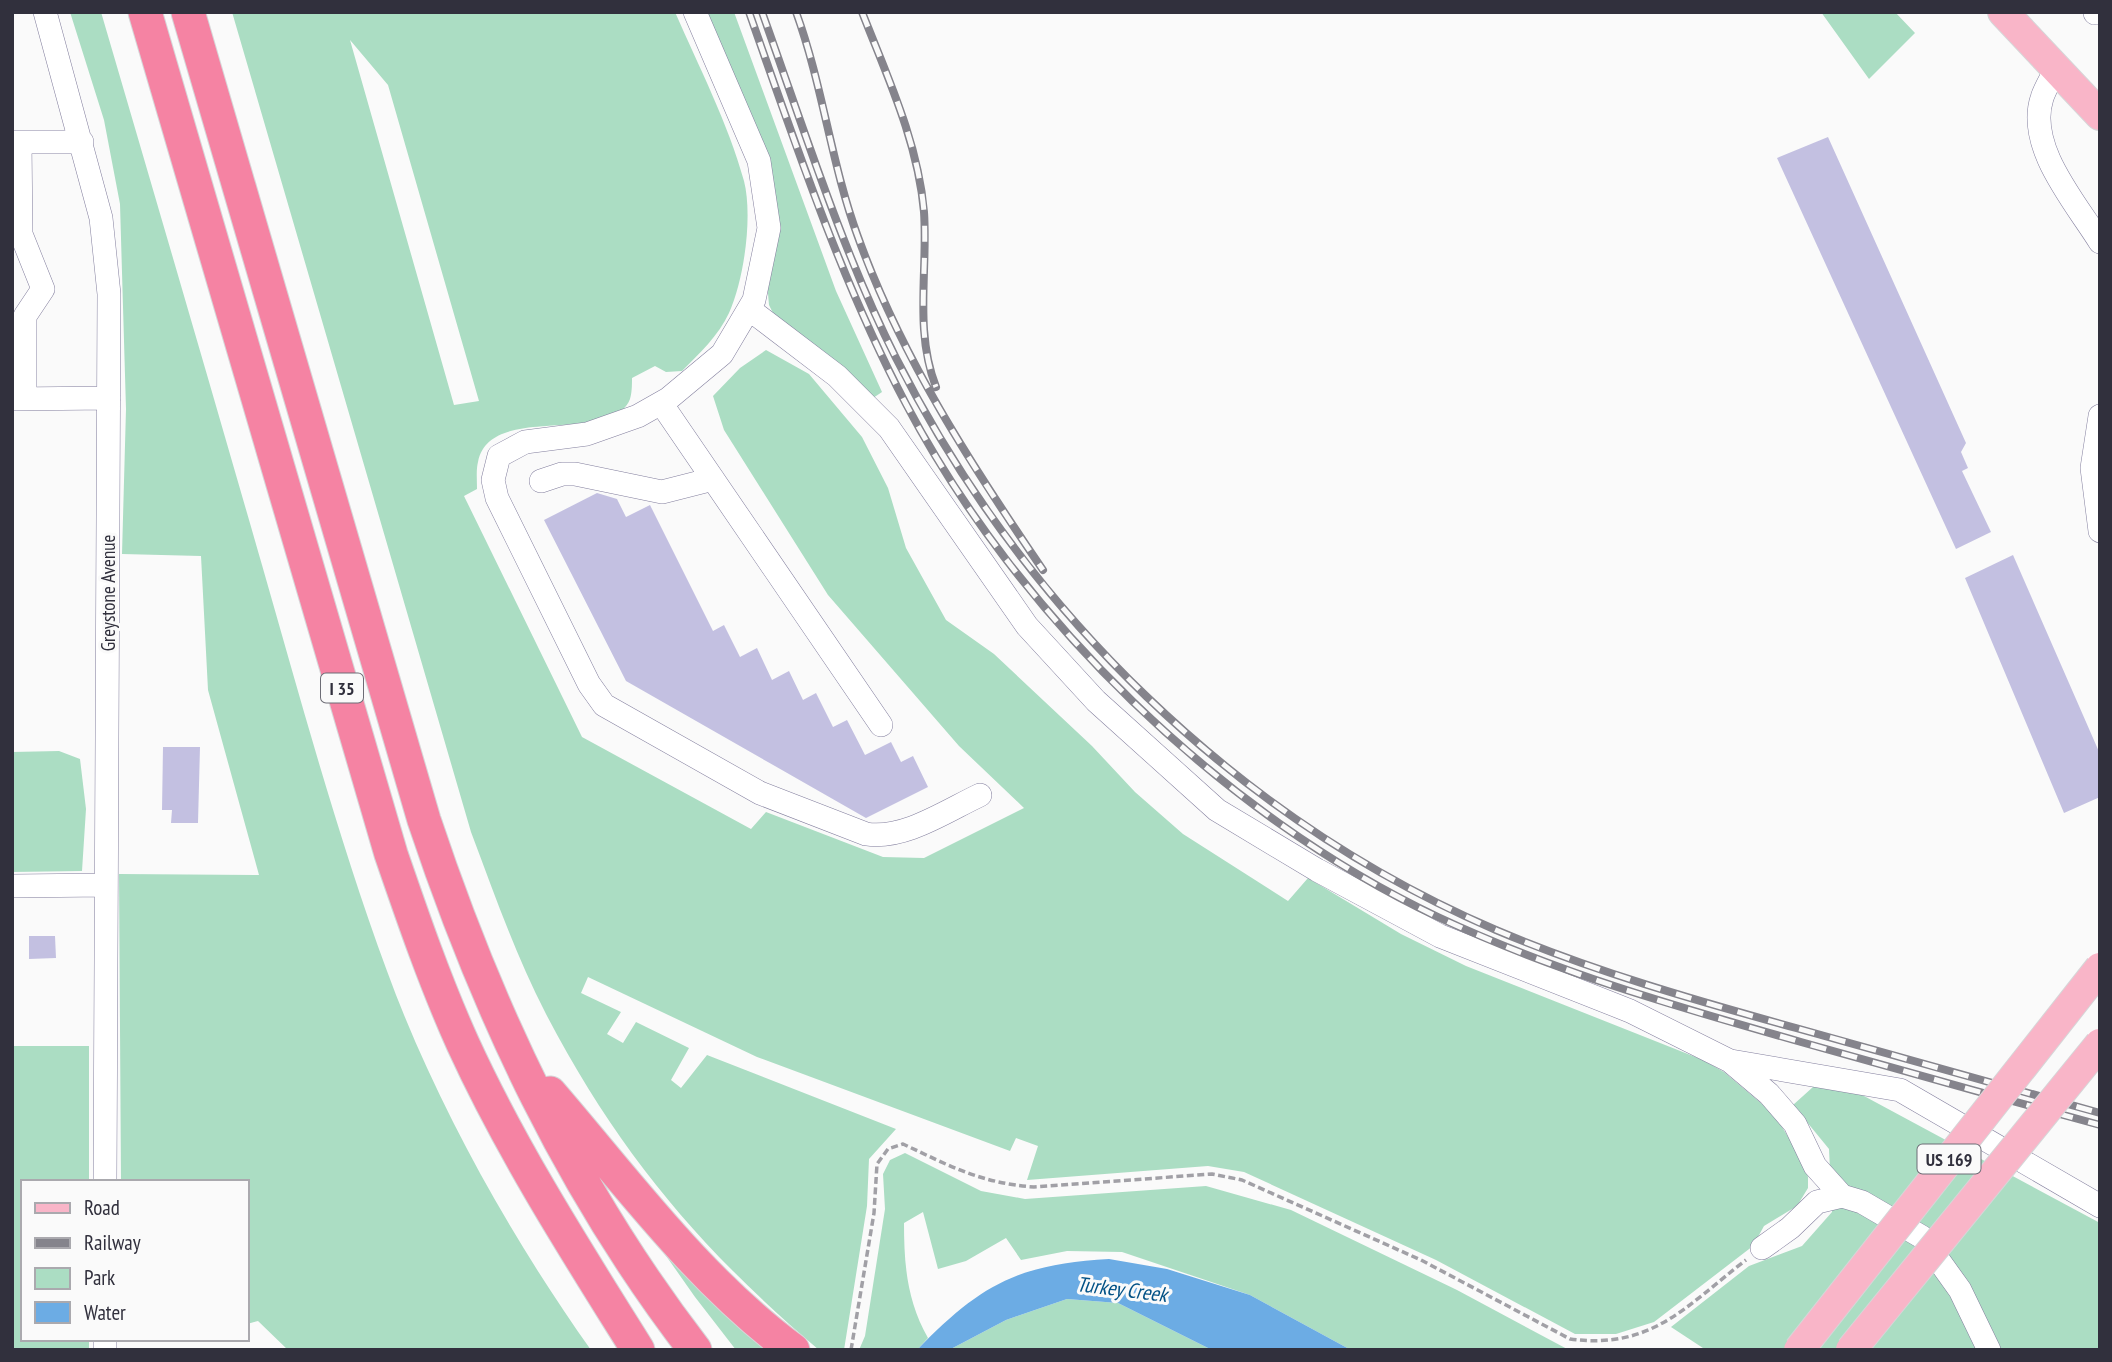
<svg xmlns="http://www.w3.org/2000/svg" width="2112" height="1362" font-family="'PT Sans Narrow',sans-serif">
<style>
.green{fill:#abddc3;fill-rule:evenodd}
.water{fill:#6cace4}
.building{fill:#c3c0e1}
.lines{fill:none;stroke-linecap:round;stroke-linejoin:round}
.minor-casing{stroke:#837f9e;stroke-width:24}
.major-casing{stroke:#d6d6d8;stroke-width:32}
.highway-casing{stroke:#d6d6d8;stroke-width:35}
.path{stroke:#a1a0a6;stroke-width:3.5;stroke-dasharray:7 3.5;stroke-linecap:butt}
.minor{stroke:#fff;stroke-width:23}
.major{stroke:#f9b5c8;stroke-width:30}
.highway{stroke:#f583a3;stroke-width:33}
.rail-casing{stroke:#85848c;stroke-width:8}
.rail{stroke:#fafafa;stroke-width:5;stroke-dasharray:16;stroke-linecap:butt}
.major-bridge-casing{stroke:#d6d6d8;stroke-width:32;stroke-linecap:butt}
.major-bridge{stroke:#f9b5c8;stroke-width:30}
.labels{text-anchor:middle;dominant-baseline:central;stroke-width:6;stroke-linejoin:round;paint-order:stroke}
.shield{fill:#fafafa;stroke:#6d6d76;stroke-width:2}
.shield-label{font-size:18px;font-weight:bold;fill:#31303d}
.street-label{font-size:19px;fill:#31303d;stroke:#fafafa}
.water-label{font-size:21px;font-style:italic;fill:#035286;stroke:#fafafa}
</style>
<rect width="100%" height="100%" fill="#fafafa"/>
<path class="green" d="M70 12H101C155 196 209 381 262 565 301 701 338 838 387 971 434 1100 511 1238 591 1350H288L258 1321 247 1324V1182H121L119 874 259 875 208 690 201 556 122 554 126 409 120 204 104 120Z
M232 12H675C699 67 728 123 744 181 753 216 744 280 729 313 719 335 699 354 682 371L666 372 655 366 632 378C632 384 632 393 630 399 611 447 490 401 478 462 476 470 477 480 477 489L464 496 582 737 751 829 766 812 883 857 924 858 1024 808 959 746 828 595 724 430 713 396 740 368 766 350 809 374 862 437 888 488 906 548 946 620 994 654 1092 746 1135 792 1183 834 1288 901 1308 878 1401 934 1466 966 1703 1060 1724 1072 1774 1114 1800 1156 1808 1177V1188L1797 1206 1764 1226 1753 1246 1654 1322 1616 1334H1575L1436 1260 1244 1172 1208 1166 1027 1180 1038 1146 1016 1138 1010 1151 757 1057 588 977 581 993 621 1012 607 1034 623 1043 636 1022 689 1048 671 1080 681 1088 707 1055 896 1129 869 1159 867 1206 844 1350H819C701 1250 618 1152 546 1014 516 956 494 893 471 832ZM350 40 388 85 479 401 454 405Z
M704 12H734L836 291 882 392 873 398 774 315 769 305 767 282 774 225Z
M1821 12H1895L1915 33 1869 79Z
M59 751 80 759 86 809 82 871 12 872V752Z
M12 1046H89V1182H23V1339H89V1350H12Z
M1826 1082 1851 1089 2100 1223V1350H1706L1671 1327 1749 1266 1802 1246 1832 1212 1829 1149 1793 1105 1813 1087Z
M905 1153 981 1191 1025 1199 1206 1186 1291 1210 1457 1290 1569 1350H1351L1250 1295 1122 1252 1067 1251 1021 1260 1006 1238 966 1261 938 1269 923 1212 904 1223C904 1265 907 1301 928 1338L917 1350H859L865 1336 885 1209 883 1174 890 1160Z
M643 1223 772 1350H736L695 1297Z
M1067 1299 1118 1303 1212 1350H949L1006 1320Z"/>
<path class="water" d="M1109 1259 1167 1269 1250 1295 1351 1350H1212L1118 1303 1067 1299 1006 1320 949 1350H917C980 1285 1018 1264 1109 1259Z"/>
<path class="building" d="M1828 137 1966 443 1961 452 1968 468 1962 471 1991 532 1956 549 1777 158Z
M597 493 617 499 626 517 650 505 713 631 724 625 740 657 757 648 772 680 789 671 803 700 816 693 833 727 847 720 865 755 891 742 901 762 913 756 928 787 866 818 626 681 544 520Z
M2013 555 2100 754V797L2064 813 1965 578Z
M163 747H200L198 823H171L172 810H162Z
M29 936H55L56 958 29 959Z"/>
<g class="lines">
<defs>
<path id="minor" d="M45 12 101 218 109 294 105 1182
M695 12 759 161 769 228 754 300 722 354 668 399 638 416 587 434 525 442 499 456 493 480 497 498 589 684 604 705 760 793 866 834C904 840 946 811 980 795
M2095 13V12
M2056 68C2052 78 2045 88 2042 98 2026 147 2076 203 2100 242
M12 142H82
M20 142 21 234 43 289 25 316V399
M749 309 837 376 889 428 1027 626 1096 701 1217 810 1317 870 1440 936 1630 1011 1730 1061 1769 1094 1795 1124 1815 1166 1842 1196
M12 399 109 398
M661 403 881 725
M2100 416 2092 468 2100 531
M541 481 562 474H575L662 492 713 479
M12 886 106 885
M1731 1061 1900 1090 2100 1206
M1762 1248 1790 1228 1817 1202 1842 1196 1862 1202 1922 1237 1960 1290 1989 1350
M105 1350V1339"/>
<path id="major" d="M2003 12 2100 115"/>
<path id="highway" d="M145 12 391 854C413 918 435 982 463 1044 512 1151 576 1251 638 1350
M188 12 424 820C488 1012 571 1189 695 1350
M550 1093C626 1181 698 1280 793 1350"/>
</defs>
<use href="#minor" class="minor-casing"/>
<use href="#major" class="major-casing"/>
<use href="#highway" class="highway-casing"/>
<path class="path" d="M851 1350 874 1213 877 1164 888 1149 903 1144C950 1166 980 1183 1034 1187L1212 1174 1242 1180 1421 1260 1570 1339C1652 1350 1686 1306 1746 1260"/>
<use href="#minor" class="minor"/>
<use href="#major" class="major"/>
<use href="#highway" class="highway"/>
<defs>
<path id="rail" d="M749 12C796 145 840 279 906 404 1017 615 1222 815 1438 917 1555 972 1678 1007 1801 1042 1901 1070 2000 1098 2100 1125
M762 12C803 126 842 251 896 358 1023 609 1237 819 1496 930 1593 971 1694 1000 1796 1028 1897 1056 1998 1085 2100 1113
M796 12C823 86 831 164 858 237 901 357 972 466 1043 570
M862 12C887 76 918 142 924 212 928 271 914 330 936 387"/>
</defs>
<use href="#rail" class="rail-casing"/>
<use href="#rail" class="rail"/>
<defs>
<path id="major-bridge" d="M1799 1350 2100 968
M1851 1350 2100 1044"/>
</defs>
<use href="#major-bridge" class="major-bridge-casing"/>
<use href="#major-bridge" class="major-bridge"/>
</g>
<g class="labels">
<g class="shield">
<rect x="321" y="673.5" width="42" height="29" rx="5"/>
<rect x="1917.5" y="1144.5" width="63" height="29" rx="5"/>
</g>
<g class="shield-label">
<text x="342" y="688">I 35</text>
<text x="1949" y="1159">US 169</text>
</g>
<g class="street-label">
<text transform="translate(108 593) rotate(-90)">Greystone Avenue</text>
</g>
<g class="water-label">
<text transform="translate(1122 1289) rotate(7)">Turkey Creek</text>
</g>
</g>
<rect width="2112" height="1362" fill="none" stroke="#31303d" stroke-width="28"/>
<rect x="21" y="1180" width="228" height="161" fill="#fafafa" stroke="#aaa9ae" stroke-width="2"/>
<rect x="35" y="1203" width="35" height="10" fill="#f9b5c8" stroke="#aaa9ae" stroke-width="2"/>
<text x="84" y="1215" font-size="21" fill="#31303d">Road</text>
<rect x="35" y="1238" width="35" height="10" fill="#85848c" stroke="#aaa9ae" stroke-width="2"/>
<text x="84" y="1250" font-size="21" fill="#31303d">Railway</text>
<rect x="35" y="1268" width="35" height="21" fill="#abddc3" stroke="#aaa9ae" stroke-width="2"/>
<text x="84" y="1285" font-size="21" fill="#31303d">Park</text>
<rect x="35" y="1302" width="35" height="21" fill="#6cace4" stroke="#aaa9ae" stroke-width="2"/>
<text x="84" y="1320" font-size="21" fill="#31303d">Water</text>
</svg>
